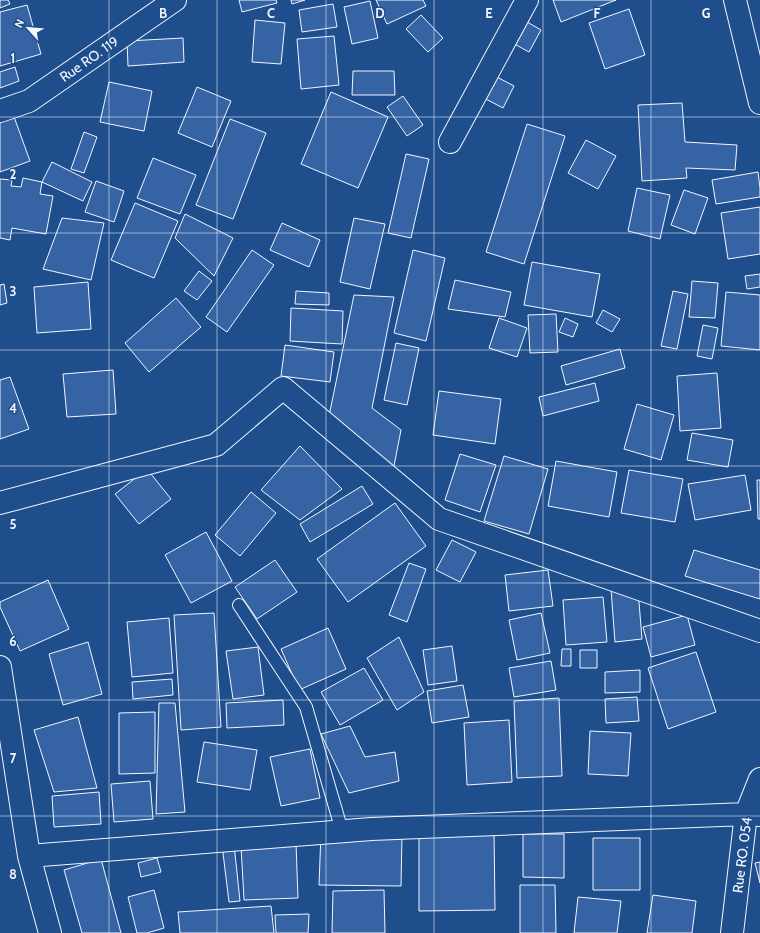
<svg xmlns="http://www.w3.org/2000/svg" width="760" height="933" font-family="Cabin,sans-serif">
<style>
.building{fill:#3563a3;stroke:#f2f6ff}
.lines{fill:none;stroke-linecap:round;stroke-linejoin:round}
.service-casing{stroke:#f2f6ff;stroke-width:14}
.minor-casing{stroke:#f2f6ff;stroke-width:24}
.service{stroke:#1f4e8c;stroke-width:12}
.minor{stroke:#1f4e8c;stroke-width:22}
.grid{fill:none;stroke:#f2f6ff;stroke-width:1;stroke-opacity:0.55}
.labels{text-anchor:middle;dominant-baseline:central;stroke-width:3;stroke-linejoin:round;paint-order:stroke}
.street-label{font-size:14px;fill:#f2f6ff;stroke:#1f4e8c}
.grid-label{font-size:13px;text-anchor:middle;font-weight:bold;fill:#f2f6ff;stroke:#1f4e8c;stroke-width:3;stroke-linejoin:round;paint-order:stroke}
</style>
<rect width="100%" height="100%" fill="#1f4e8c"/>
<path class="building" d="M0 0H8L10 4 0 8Z
M239 0H276L277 3 242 12Z
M291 0H305L292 4Z
M376 0H423L426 6 387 24Z
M553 0H616L561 22Z
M370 1 378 38 352 44 344 7Z
M333 4 337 27 302 32 299 10Z
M27 5 41 54 0 66V12Z
M629 9 645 55 605 69 589 23Z
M421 15 443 38 428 52 406 29Z
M522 19 541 30 529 52 509 41Z
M255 20 285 23 281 64 252 62Z
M334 36 339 85 301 89 297 39Z
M183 38 184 62 128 66 127 41Z
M15 67 19 81 0 88V72Z
M353 71H394L395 95H352Z
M493 75 514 86 503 108 482 97Z
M109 82 152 91 144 131 100 122Z
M197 87 231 101 212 147 178 133Z
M331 92 388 117 358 188 301 164Z
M403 96 423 125 407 136 387 107Z
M682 103 685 142 737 145 735 170 686 168 687 178 642 181 638 105Z
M13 114 30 161 0 172V119Z
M230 119 266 133 233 219 196 205Z
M527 124 565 136 524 264 486 252Z
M84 132 97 137 84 173 71 169Z
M586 140 616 156 598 189 568 173Z
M406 154 429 159 411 238 388 233Z
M153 158 196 175 180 214 137 198Z
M52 162 92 182 83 201 42 182Z
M758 172 760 188V197L716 204 712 180Z
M23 178 42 182 40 194 53 196 46 234 12 228 10 240 0 238V179L12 180 11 186 21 187Z
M96 181 124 191 114 222 85 212Z
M637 188 670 195 660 239 628 231Z
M684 190 708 198 695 234 671 225Z
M135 203 178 221 154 278 111 260Z
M760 207V254L728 259 721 213Z
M185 214 233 238 214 276 175 238Z
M62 218 104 223 91 280 43 269Z
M354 218 385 224 370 289 340 282Z
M282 223 320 240 309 267 270 250Z
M252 250 274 265 227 332 206 317Z
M413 250 445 258 426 341 394 333Z
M532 262 600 274 592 317 524 305Z
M199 271 212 281 197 300 184 291Z
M760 274V287L747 289 745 276Z
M455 280 511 292 505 317 448 309Z
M692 281 718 283 715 318 689 317Z
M88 282 91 329 37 333 34 287Z
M4 284 7 303 0 305V285Z
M296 291 329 293V305L295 304Z
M673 291 688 294 677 349 661 346Z
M726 292 760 295V350L721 346Z
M354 295 394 297 372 408 401 430 393 471 329 416Z
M176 298 201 327 149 372 125 343Z
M291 308 343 311 342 344 290 341Z
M603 310 620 319 612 332 596 323Z
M556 314 558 352 530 353 528 315Z
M499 318 527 328 517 357 489 348Z
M565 318 578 324 573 337 559 332Z
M703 325 718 328 712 359 697 356Z
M396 343 419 348 407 405 384 400Z
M285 345 334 352 330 382 281 376Z
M620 349 625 368 566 385 561 366Z
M113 370 116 414 67 417 63 374Z
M717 373 721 428 680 431 677 376Z
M10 377 29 429 0 439V380Z
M595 383 599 401 543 416 539 397Z
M439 391 501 399 495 444 433 435Z
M637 404 674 415 661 460 624 449Z
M692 433 733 440 728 467 687 460Z
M300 446 342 489 300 520 261 490Z
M460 454 496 465 480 512 445 500Z
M504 456 548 469 529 534 484 521Z
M556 461 617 472 609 517 548 506Z
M147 469 171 499 139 524 115 494Z
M629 470 683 479 675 522 621 513Z
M745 475 751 510 695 520 688 484Z
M757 480H760V519H758Z
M362 486 373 504 310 542 300 524Z
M251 492 276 513 240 556 215 535Z
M395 503 426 546 348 602 317 559Z
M206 532 232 581 191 603 165 555Z
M452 540 476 552 460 582 436 570Z
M694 550 760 570V599L685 576Z
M275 560 297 592 257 619 235 587Z
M409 563 426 569 407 622 389 615Z
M548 570 553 606 509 611 505 575Z
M48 580 69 629 20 651 0 607V602Z
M611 589 638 590 642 639 615 642Z
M603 597 607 642 566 645 563 600Z
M214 613 221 727 181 730 174 615Z
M541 613 550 653 517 660 509 620Z
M687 615 695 645 651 657 643 627Z
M169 618 173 673 132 677 127 622Z
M328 628 346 669 299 690 281 649Z
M399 637 424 692 397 710 367 658Z
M88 642 102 694 63 705 49 654Z
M452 646 457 681 428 685 423 650Z
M258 647 264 695 233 699 226 651Z
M562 649H571V666H561Z
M580 650H597V668H580Z
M696 652 716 712 668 729 648 668Z
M551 661 556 690 514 697 509 668Z
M364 668 383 700 340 725 321 692Z
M640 670V692L605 693V672Z
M172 679 173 695 133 699 132 682Z
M463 685 469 717 432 723 427 691Z
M637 697 639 721 606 723 605 699Z
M559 698 562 776 517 778 514 701Z
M283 700 284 725 227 728 226 703Z
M159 703H175L185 812 156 814Z
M155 712V773L119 774V713Z
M78 717 97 788 54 792 34 730Z
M509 720 512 782 467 785 464 723Z
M350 726 365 757 395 752 399 781 349 793 321 734Z
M590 731 631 733 628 776 588 774Z
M204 742 257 750 250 790 197 782Z
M310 749 320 798 281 806 270 757Z
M150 781 153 819 114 822 111 784Z
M99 792 101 824 54 827 52 796Z
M494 830 495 910 419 911V831Z
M321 833 402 834 401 886 319 885Z
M523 834H564V878L523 877Z
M593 838H640V890H593Z
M296 843 298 898 244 900 241 846Z
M234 844 240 901 229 902 222 845Z
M157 858 161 872 141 877 138 863Z
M101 859 121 933H82L64 870Z
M760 862V883L755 863Z
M520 885H555L556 933H520Z
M154 890 164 928 147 933H137L128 897Z
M384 890 385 933H332L333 891Z
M653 895 696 901 692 933H647Z
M578 897 621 901 617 933H574Z
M271 906 274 933H180L178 912Z
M309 914 308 933H276L275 915Z"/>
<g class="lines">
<defs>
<path id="service" d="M239 605 306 707 342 831"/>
<path id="minor" d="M735 0 760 103
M0 111 29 101 175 0
M450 142 527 0
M0 503 216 445 283 388 439 519 760 631
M0 667 29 856 50 933
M29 856 371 829 746 814 760 815
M732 933 746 814 760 779"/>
</defs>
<use href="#service" class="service-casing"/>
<use href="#minor" class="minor-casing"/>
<use href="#service" class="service"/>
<use href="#minor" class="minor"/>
</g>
<path class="grid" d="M109 0V933M217 0V933M326 0V933M434 0V933M543 0V933M651 0V933M0 117H760M0 233H760M0 350H760M0 466H760M0 583H760M0 700H760M0 816H760"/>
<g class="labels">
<g class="street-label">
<text transform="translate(89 59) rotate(-35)">Rue RO. 119</text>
<text transform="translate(742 855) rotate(-83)">Rue RO. 054</text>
</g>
</g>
<g class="grid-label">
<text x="163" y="18">B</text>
<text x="271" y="18">C</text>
<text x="380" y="18">D</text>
<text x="489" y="18">E</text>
<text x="597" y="18">F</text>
<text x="706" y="18">G</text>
<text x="13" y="63">1</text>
<text x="13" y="179">2</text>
<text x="13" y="296">3</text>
<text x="13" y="413">4</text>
<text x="13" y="529">5</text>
<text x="13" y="646">6</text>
<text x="13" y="763">7</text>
<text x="13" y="879">8</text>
</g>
<g transform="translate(28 28) rotate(297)" stroke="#1f4e8c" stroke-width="3" paint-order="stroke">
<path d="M0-3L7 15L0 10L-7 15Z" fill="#f2f6ff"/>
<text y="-6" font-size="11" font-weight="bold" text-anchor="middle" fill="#f2f6ff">N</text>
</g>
</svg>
